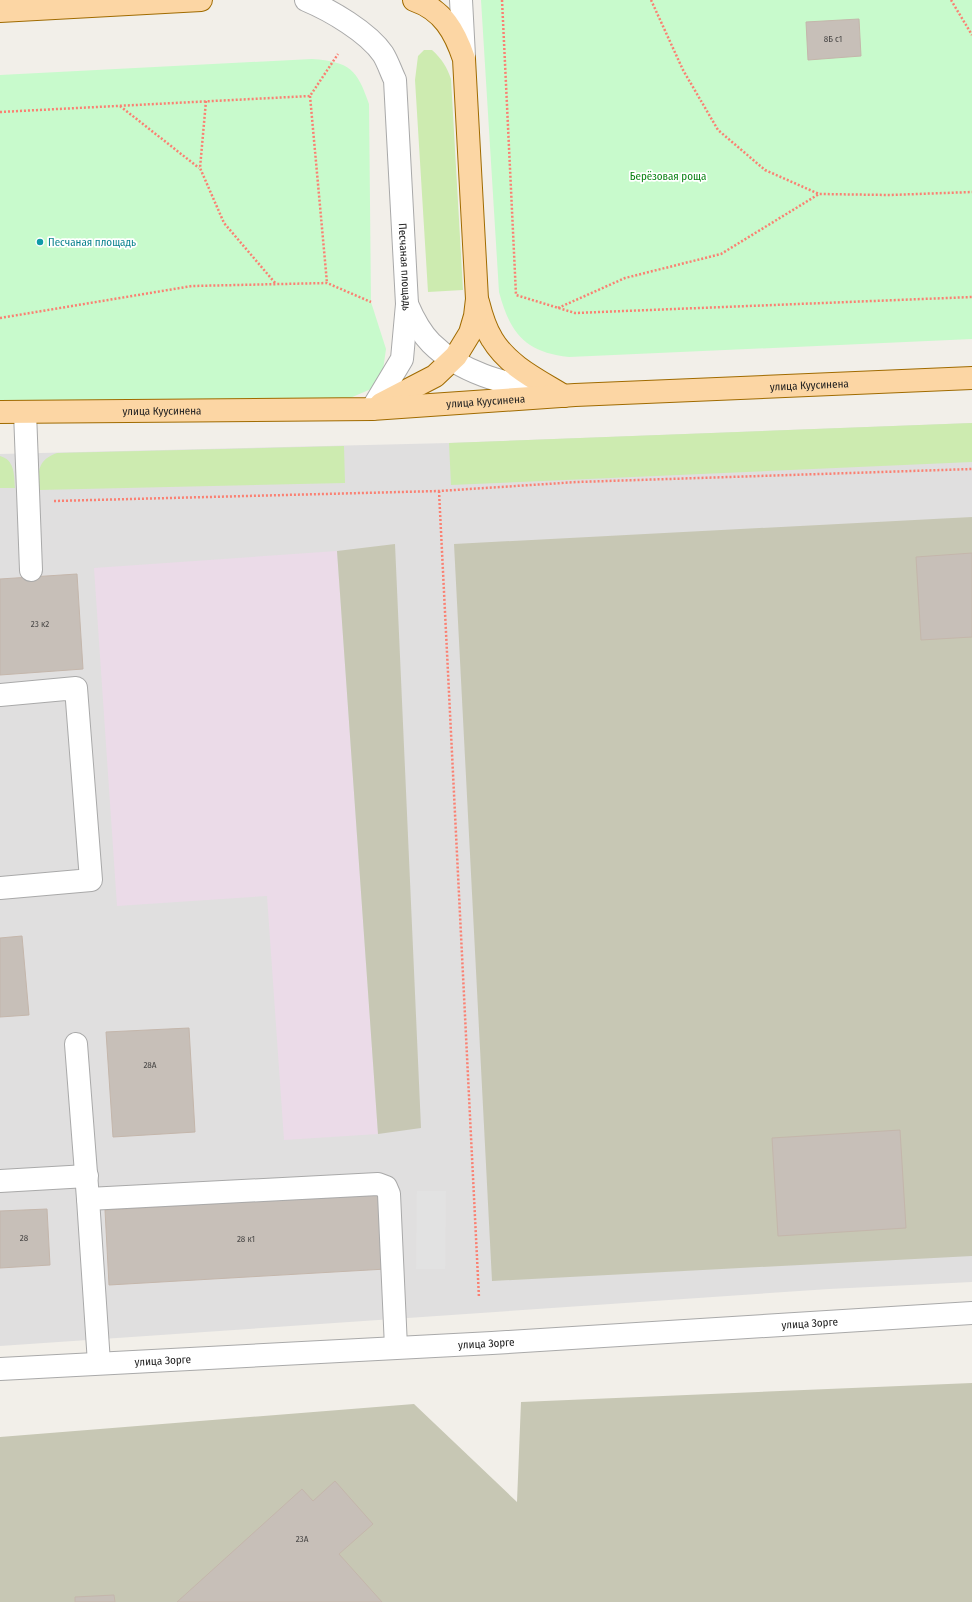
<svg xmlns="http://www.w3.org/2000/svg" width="972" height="1602" font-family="'Fira Sans Condensed',sans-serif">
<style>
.residential{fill:#e0dfdf}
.industrial{fill:#ebdbe8}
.construction{fill:#c7c7b4}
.grass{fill:#cdebb0}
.park{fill:#c8facc}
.parking{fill:#e2e2e2}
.building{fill:#c7bfb8;stroke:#c4b6ab}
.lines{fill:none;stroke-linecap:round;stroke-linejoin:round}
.minor-casing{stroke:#a9a9a9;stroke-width:24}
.major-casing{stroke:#a06b00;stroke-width:24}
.path{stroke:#fa8072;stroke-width:2.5;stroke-dasharray:2 2;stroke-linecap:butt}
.minor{stroke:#fff;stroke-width:22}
.major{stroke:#fcd6a4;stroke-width:22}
.culture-dot{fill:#0f9aa8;stroke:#fff;stroke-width:1.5}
.labels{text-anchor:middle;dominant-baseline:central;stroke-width:3.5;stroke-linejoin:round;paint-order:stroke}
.number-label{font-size:9px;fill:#4b4948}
.park-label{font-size:11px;fill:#0c8416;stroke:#fff}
.culture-label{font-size:11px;fill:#0d838f;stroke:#fff;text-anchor:start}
.street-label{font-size:11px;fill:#222;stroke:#fff}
</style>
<rect width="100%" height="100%" fill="#f2efe9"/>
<path class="residential" d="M972 423V1282L829 1289 0 1346V454L449 443Z"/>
<path class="industrial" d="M337 551 378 1134 284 1140 267 896 117 906 94 568Z"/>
<path class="construction" d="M972 517V1256L492 1281 454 544Z
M395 544 421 1128 378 1134 337 551Z
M972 1383V1602H0V1437L414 1404 517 1502 521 1402Z"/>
<path class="grass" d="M424 50H432C442 59 447 67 451 79L463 290 428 292 415 80 418 56Z
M972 423V462L451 485 449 443Z
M344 446 345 483 39 490C38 472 37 460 57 453Z
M0 456C15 460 14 475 15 488H0Z"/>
<path class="park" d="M481 0H972V339L569 357C525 352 510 333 499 292Z
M312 59C350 62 357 69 369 104L371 302 386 349 383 370 371 389 350 398 0 404V75Z"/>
<path class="parking" d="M417 1191H446L445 1269H416Z"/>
<path class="building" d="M859 19 861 56 808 60 806 22Z
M972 553V637L921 640 916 557Z
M77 574 83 669 0 675V579Z
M22 936 29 1015 0 1017V938Z
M189 1028 195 1132 113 1137 106 1032Z
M900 1130 906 1228 778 1236 772 1138Z
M383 1194 386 1269 109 1285 105 1210Z
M47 1209 50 1265 0 1268V1211Z
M335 1481 373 1524 339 1554 382 1602H177L302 1489 313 1501Z
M114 1595 115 1602H75V1597Z"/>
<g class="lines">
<defs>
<g id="minor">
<path id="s1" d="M306 0C330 10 368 32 383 54 388 62 391 72 395 80L407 304 402 359 372 409"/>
<path d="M461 0 464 56"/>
<path d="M407 304C413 318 420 332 431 343 464 376 510 384 554 394"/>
<path d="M25 412 31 570"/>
<path d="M0 695 76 688 91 880 0 888"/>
<path d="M76 1044 88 1199 99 1363"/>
<path d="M0 1181 87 1176"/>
<path d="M88 1199 378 1184 386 1187 389 1194 396 1347"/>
<path id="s2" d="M0 1369 492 1343 972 1313"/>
</g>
<g id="major">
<path d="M0 11 201 0"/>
<path d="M478 302C481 314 485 328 492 339 508 366 538 380 564 396"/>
<path d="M381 404 435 376 456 356 470 333 475 316 477 299 464 59C455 32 443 10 414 0"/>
<path id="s3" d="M0 412 372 409 575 395 972 378"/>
</g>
</defs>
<use href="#minor" class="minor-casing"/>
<use href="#major" class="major-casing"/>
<path class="path" d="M502 0 516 295 575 313 972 297
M651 0 683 70 718 130 765 170 819 194 890 195 972 192
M951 0 972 35
M310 96 327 283
M206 101 200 168 224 223 276 284
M120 106 199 168
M0 112 310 96 338 54
M558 308 625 278 721 254 819 194
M0 318 192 286 327 283 371 302
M439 491 479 1298
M54 501 439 491 577 482 972 469"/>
<use href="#minor" class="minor"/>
<use href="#major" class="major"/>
</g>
<circle class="culture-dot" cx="40" cy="242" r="4"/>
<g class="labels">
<g class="number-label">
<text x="833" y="39">8Б с1</text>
<text x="40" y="624">23 к2</text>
<text x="150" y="1065">28А</text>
<text x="24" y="1238">28</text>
<text x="246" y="1239">28 к1</text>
<text x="302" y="1539">23А</text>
</g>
<g class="park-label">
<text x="668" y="176">Берёзовая роща</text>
</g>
<g class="culture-label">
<text x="48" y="242">Песчаная площадь</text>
</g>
<g class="street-label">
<text stroke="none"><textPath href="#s1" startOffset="311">Песчаная площадь</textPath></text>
<text stroke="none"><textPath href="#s3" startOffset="810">улица Куусинена</textPath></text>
<text stroke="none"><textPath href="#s3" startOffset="486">улица Куусинена</textPath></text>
<text stroke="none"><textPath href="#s3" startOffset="162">улица Куусинена</textPath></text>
<text stroke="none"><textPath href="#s2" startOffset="811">улица Зорге</textPath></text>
<text stroke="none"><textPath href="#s2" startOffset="487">улица Зорге</textPath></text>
<text stroke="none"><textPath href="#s2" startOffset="163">улица Зорге</textPath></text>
</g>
</g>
</svg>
